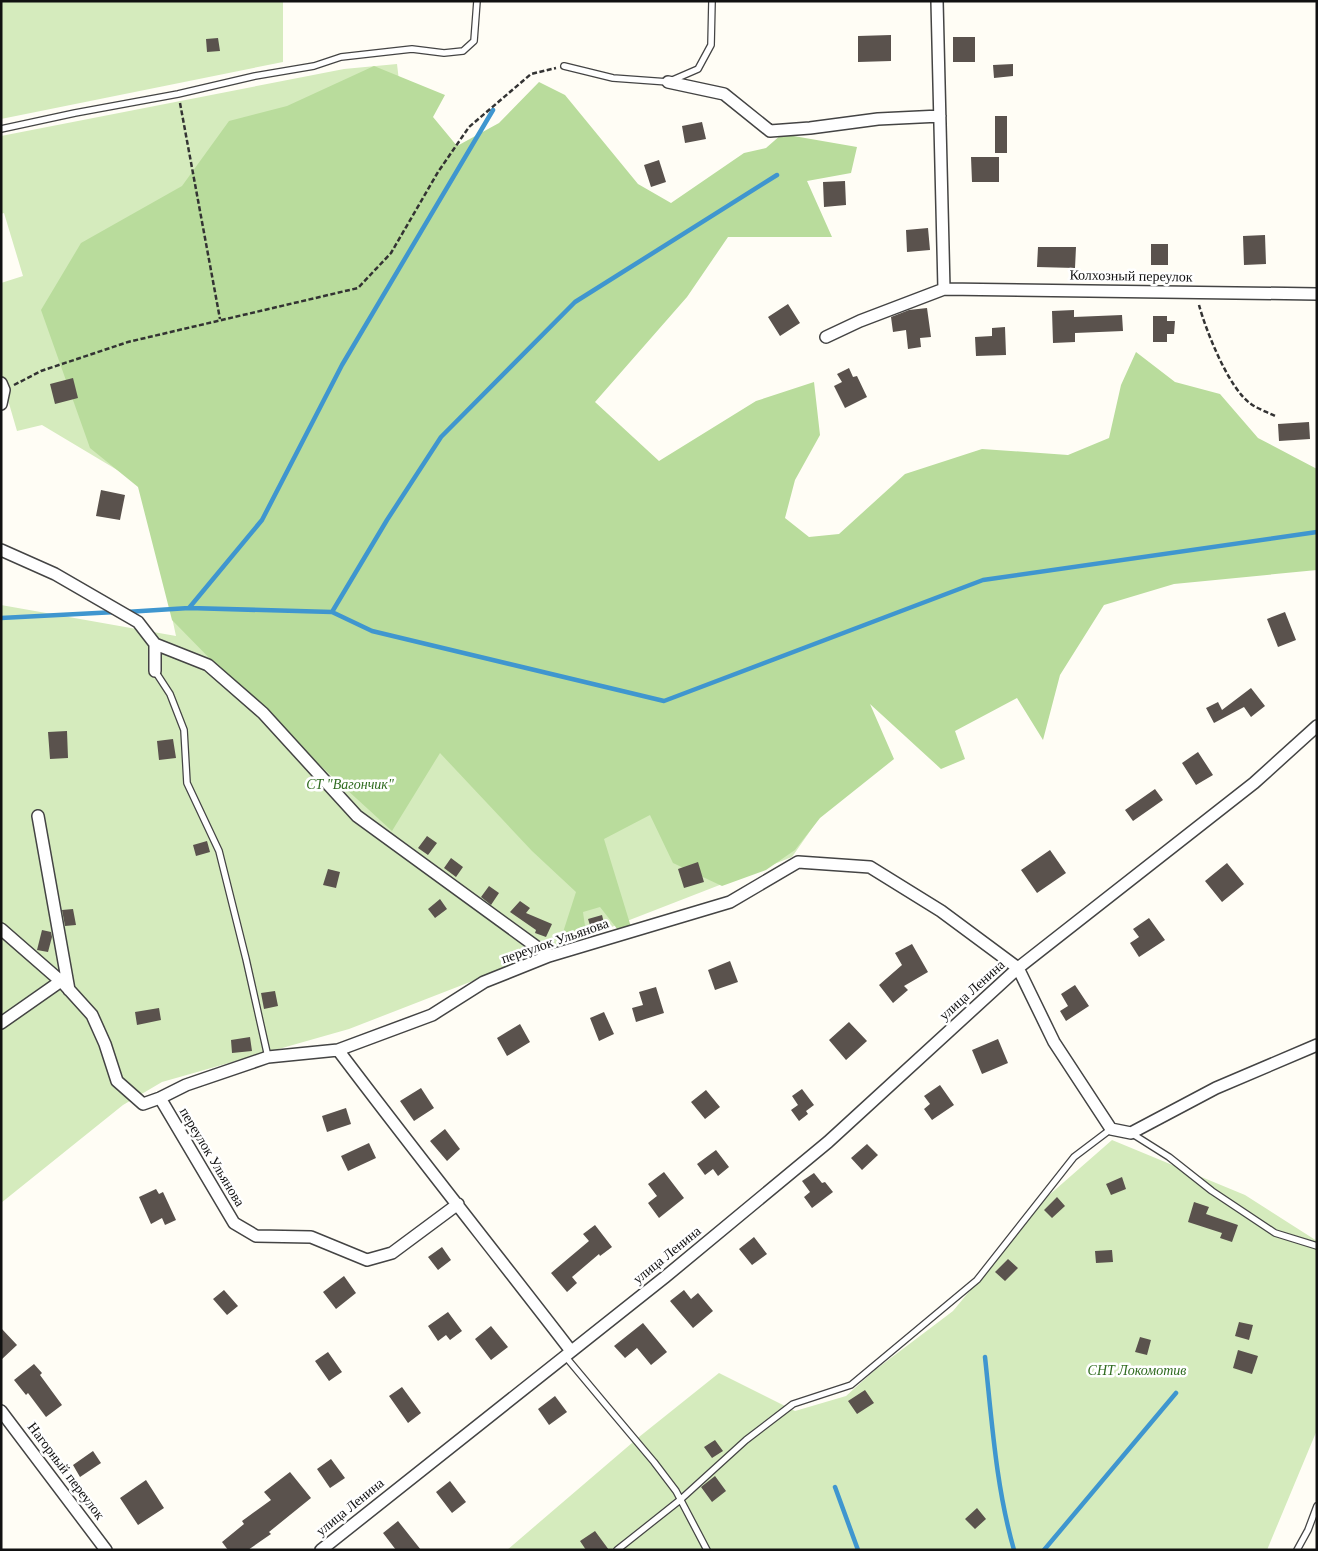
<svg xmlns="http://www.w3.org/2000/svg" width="1318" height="1551" font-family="Georgia,serif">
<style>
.green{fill:#d5ebbd}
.forest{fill:#b9dc9c}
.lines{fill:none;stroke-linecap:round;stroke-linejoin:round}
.stream{stroke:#3f96cf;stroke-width:4.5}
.building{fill:#5a524d}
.lane-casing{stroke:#444;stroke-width:8}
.street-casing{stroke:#444;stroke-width:14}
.path{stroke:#333;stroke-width:2.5;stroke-dasharray:5 2.5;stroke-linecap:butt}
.lane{stroke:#fff;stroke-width:5.5}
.street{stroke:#fff;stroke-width:11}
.labels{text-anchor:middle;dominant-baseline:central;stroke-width:5;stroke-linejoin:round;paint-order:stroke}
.street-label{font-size:14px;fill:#111;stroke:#fff}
.park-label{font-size:14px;font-style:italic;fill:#2f6b1f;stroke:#fff}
</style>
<rect width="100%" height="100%" fill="#fffdf5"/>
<path class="green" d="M1 1H283V62L1 119Z
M397 64 412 191 866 751 792 857 349 1029 162 1082 123 1105 1 1203V605L176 636 144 486 42 425 17 431 1 376V283L23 276 4 213 1 214V136L344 69Z
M1112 1140 1245 1195 1317 1241V1430L1267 1550H507L639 1437 719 1373 795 1411 846 1396 875 1370 953 1311 1048 1196Z"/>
<path class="forest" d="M374 66 445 95 433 117 457 146 499 123 539 82 565 95 638 184 671 203 744 153 766 148 782 134 857 147 851 173 807 181 832 237H728L687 297 595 402 659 461 756 401 814 382 820 435 795 480 785 518 809 537 839 534 905 474 982 449 1068 455 1109 438 1121 385 1136 352 1175 382 1220 394 1258 438 1317 469V570L1174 584 1104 605 1060 675 1043 740 1017 698 955 731 965 759 941 769 870 704 894 759 820 818 795 850 766 870 722 886 673 863 650 815 604 839 631 927 618 930 600 907 583 912 587 940 556 954 576 892 532 851 440 753 392 831 263 713 172 620 138 487 90 448 41 310 81 243 182 186 229 121 287 106Z"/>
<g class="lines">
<path class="stream" d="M189 608 262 520 342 365 493 110
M126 612 189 608 332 612 372 631 664 701 983 580 1317 532
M332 612 387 520 441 437 575 302 777 175
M1 618 116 612
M985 1357C992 1422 996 1487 1014 1550
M835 1487 858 1550
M1044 1550 1176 1393"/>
</g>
<path class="building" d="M891 35V61L858 62V36Z
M953 37H975V62H953Z
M218 38 220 51 207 52 206 39Z
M1013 64V76L994 78 993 65Z
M995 116H1007V153H995Z
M702 122 706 139 685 143 682 126Z
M971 157H999V182H972Z
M659 160 666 182 651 187 644 165Z
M845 181 846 205 824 207 823 182Z
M928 228 930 250 907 252 906 230Z
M1265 235 1266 264 1244 265 1243 236Z
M1151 244H1168V265H1151Z
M1038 247H1076L1075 268 1037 267Z
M788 304 800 323 780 336 768 317Z
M927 308 931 337 920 338 921 347 908 349 906 330 893 332 891 317 909 310Z
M1074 310V317L1122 315 1123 331 1075 333V342L1053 343 1052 311Z
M1153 316H1167V321H1175L1174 334H1167V342H1153Z
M1005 327 1006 355 976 356 975 337 992 336V328Z
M849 368 853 377 857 376 867 397 845 408 834 386 842 382 837 374Z
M73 378 78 398 55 404 50 384Z
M1309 422 1310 439 1279 441 1278 424Z
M101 490 125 495 120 520 96 516Z
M1285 612 1296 640 1278 647 1267 619Z
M1251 688 1265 706 1251 717 1244 707 1214 723 1206 708 1218 702 1222 710Z
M67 731 68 758 50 759 48 732Z
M173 739 176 758 159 760 157 741Z
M1198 752 1213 775 1196 785 1182 763Z
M1155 789 1163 800 1133 821 1125 810Z
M427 836 437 843 428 855 418 848Z
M207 841 210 852 196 856 193 845Z
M1050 850 1066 873 1037 893 1021 870Z
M451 858 463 867 456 877 444 868Z
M698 862 704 882 684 888 678 869Z
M1227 863 1244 884 1222 902 1205 881Z
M328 869 340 872 336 888 323 885Z
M489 886 499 893 491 905 481 897Z
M440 899 447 909 435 918 428 909Z
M520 901 530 908 526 913 552 924 546 937 535 933 536 930 510 912Z
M73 909 76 925 65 926 62 910Z
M602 915 605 927 592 931 588 919Z
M1149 918 1165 940 1139 957 1130 943 1139 937 1133 929Z
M42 930 51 932 52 937 48 952 37 950Z
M912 944 928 972 904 986 908 990 893 1003 879 985 902 965 895 953Z
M730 961 738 982 715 990 708 970Z
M1075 985 1089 1006 1066 1021 1060 1011 1068 1006 1061 994Z
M656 987 664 1013 636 1022 632 1008 643 1005 639 992Z
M275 991 278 1006 264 1009 261 993Z
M159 1008 161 1020 137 1025 135 1012Z
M604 1012 614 1034 599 1041 590 1018Z
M849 1022 867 1041 846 1060 829 1040Z
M520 1024 530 1042 507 1056 497 1038Z
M250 1037 252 1051 232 1053 231 1040Z
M998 1039 1008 1063 982 1074 972 1050Z
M940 1085 954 1105 932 1120 924 1109 930 1104 924 1096Z
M421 1088 434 1108 414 1121 400 1101Z
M802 1089 814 1105 806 1111 808 1114 799 1121 791 1110 798 1105 792 1096Z
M706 1090 720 1107 705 1119 691 1102Z
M346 1108 351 1124 327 1132 322 1116Z
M445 1129 460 1149 447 1161 430 1141Z
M369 1143 376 1158 348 1171 341 1156Z
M867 1144 878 1155 862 1170 851 1158Z
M716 1150 729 1167 718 1176 713 1169 705 1175 697 1164Z
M664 1172 684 1198 659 1218 648 1203 657 1196 648 1184Z
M814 1173 822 1183 825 1182 833 1192 812 1208 804 1197 810 1192 802 1181Z
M1122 1177 1126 1189 1111 1195 1106 1184Z
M156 1189 159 1194 163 1192 176 1220 165 1225 162 1218 151 1224 139 1197Z
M1057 1197 1065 1206 1052 1218 1044 1210Z
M1194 1202 1209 1207 1206 1214 1238 1225 1232 1242 1220 1238 1222 1233 1188 1222Z
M595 1225 612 1247 600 1256 599 1254 572 1277 577 1283 567 1292 551 1273 589 1241 583 1234Z
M754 1237 767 1254 752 1265 739 1249Z
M442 1247 451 1260 438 1270 428 1257Z
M1112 1250 1113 1262 1096 1263 1095 1251Z
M1008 1259 1018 1268 1005 1281 995 1272Z
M344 1276 356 1293 336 1309 323 1292Z
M224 1290 238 1306 227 1315 213 1299Z
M684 1290 691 1299 698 1293 713 1311 693 1328 670 1301Z
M448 1312 462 1331 450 1340 446 1335 438 1341 428 1326Z
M1239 1322 1253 1325 1249 1340 1235 1336Z
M643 1323 667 1352 651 1365 637 1348 625 1358 614 1346Z
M491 1326 508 1347 491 1360 475 1339Z
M1 1328 17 1345 1 1360Z
M1140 1337 1151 1340 1147 1355 1135 1352Z
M1238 1350 1258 1356 1252 1374 1233 1368Z
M328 1352 342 1372 329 1381 315 1361Z
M34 1364 42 1373 40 1375 62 1405 46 1417 28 1393 26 1395 14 1380Z
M402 1387 421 1413 408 1423 389 1396Z
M865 1390 874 1403 857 1414 848 1401Z
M555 1396 567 1412 549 1425 538 1409Z
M715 1440 723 1451 712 1458 704 1447Z
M93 1451 101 1463 80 1477 73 1465Z
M331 1459 345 1478 330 1488 317 1469Z
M290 1472 311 1498 269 1532 271 1534 248 1550H228L222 1542 244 1524 242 1521 271 1500 264 1492Z
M715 1476 726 1491 712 1502 701 1487Z
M146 1480 164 1508 138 1525 120 1498Z
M450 1481 466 1502 452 1513 436 1492Z
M977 1508 986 1519 975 1529 965 1519Z
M398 1521 421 1550H396L383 1533Z
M595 1531 609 1550H586L580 1541Z"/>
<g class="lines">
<defs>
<path id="lane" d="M564 66 613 78 668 82 698 69 711 45 712 1
M1 129 75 113 178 94 255 76 314 66 341 57 412 49 444 53 463 51 474 41 477 1
M155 671 170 694 184 730 187 783 219 851 246 959 268 1057
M1131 1133 1169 1157 1212 1191 1275 1233 1317 1246
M565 1356 606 1405 654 1462 676 1491 707 1550
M617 1550 680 1500 746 1440 793 1404 851 1385 977 1280 1074 1157 1111 1129
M1297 1550 1308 1530 1317 1506"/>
<path id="street" d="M937 1 944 289
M668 82 724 94 770 131 810 128 878 119 940 116
M826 337 860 321 944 289 1317 294
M1 383 4 390 1 404
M1 550 55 574 138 622 155 644 208 665 263 713 357 816 549 956
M155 671V644
M38 816 69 990
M1 929 64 984 92 1015 105 1044 117 1081 143 1104 160 1098 186 1085 268 1057 338 1050 432 1015 484 982 549 956 730 902 798 862 870 867 941 911 1018 968 1054 1042 1111 1129 1131 1133 1216 1088 1317 1045
M1 1023 61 981
M338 1050C414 1151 494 1251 571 1351
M160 1098 234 1223 256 1236 311 1237 367 1260 392 1253 458 1204
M1 1411 106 1550
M321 1550 665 1277 828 1142 1018 968 1254 783 1317 726"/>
</defs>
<use href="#lane" class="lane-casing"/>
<use href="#street" class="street-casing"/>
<path class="path" d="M180 103 220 319
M1199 305C1206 331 1229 389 1251 404 1258 409 1267 412 1275 416
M14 385 41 371 128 342 358 288 391 253 438 172 469 127 531 74 556 68"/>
<use href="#lane" class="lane"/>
<use href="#street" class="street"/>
</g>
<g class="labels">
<g class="street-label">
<text transform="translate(1131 276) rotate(1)">Колхозный переулок</text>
<text transform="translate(555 941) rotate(-19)">переулок Ульянова</text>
<text transform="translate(972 990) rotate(-42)">улица Ленина</text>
<text transform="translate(212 1157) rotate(59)">переулок Ульянова</text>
<text transform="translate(667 1255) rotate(-39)">улица Ленина</text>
<text transform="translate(66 1471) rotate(53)">Нагорный переулок</text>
<text transform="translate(350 1507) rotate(-39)">улица Ленина</text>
</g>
<g class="park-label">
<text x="350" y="784">СТ "Вагончик"</text>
<text x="1137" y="1370">СНТ Локомотив</text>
</g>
</g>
<rect width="1318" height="1551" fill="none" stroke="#111111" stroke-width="5"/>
</svg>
